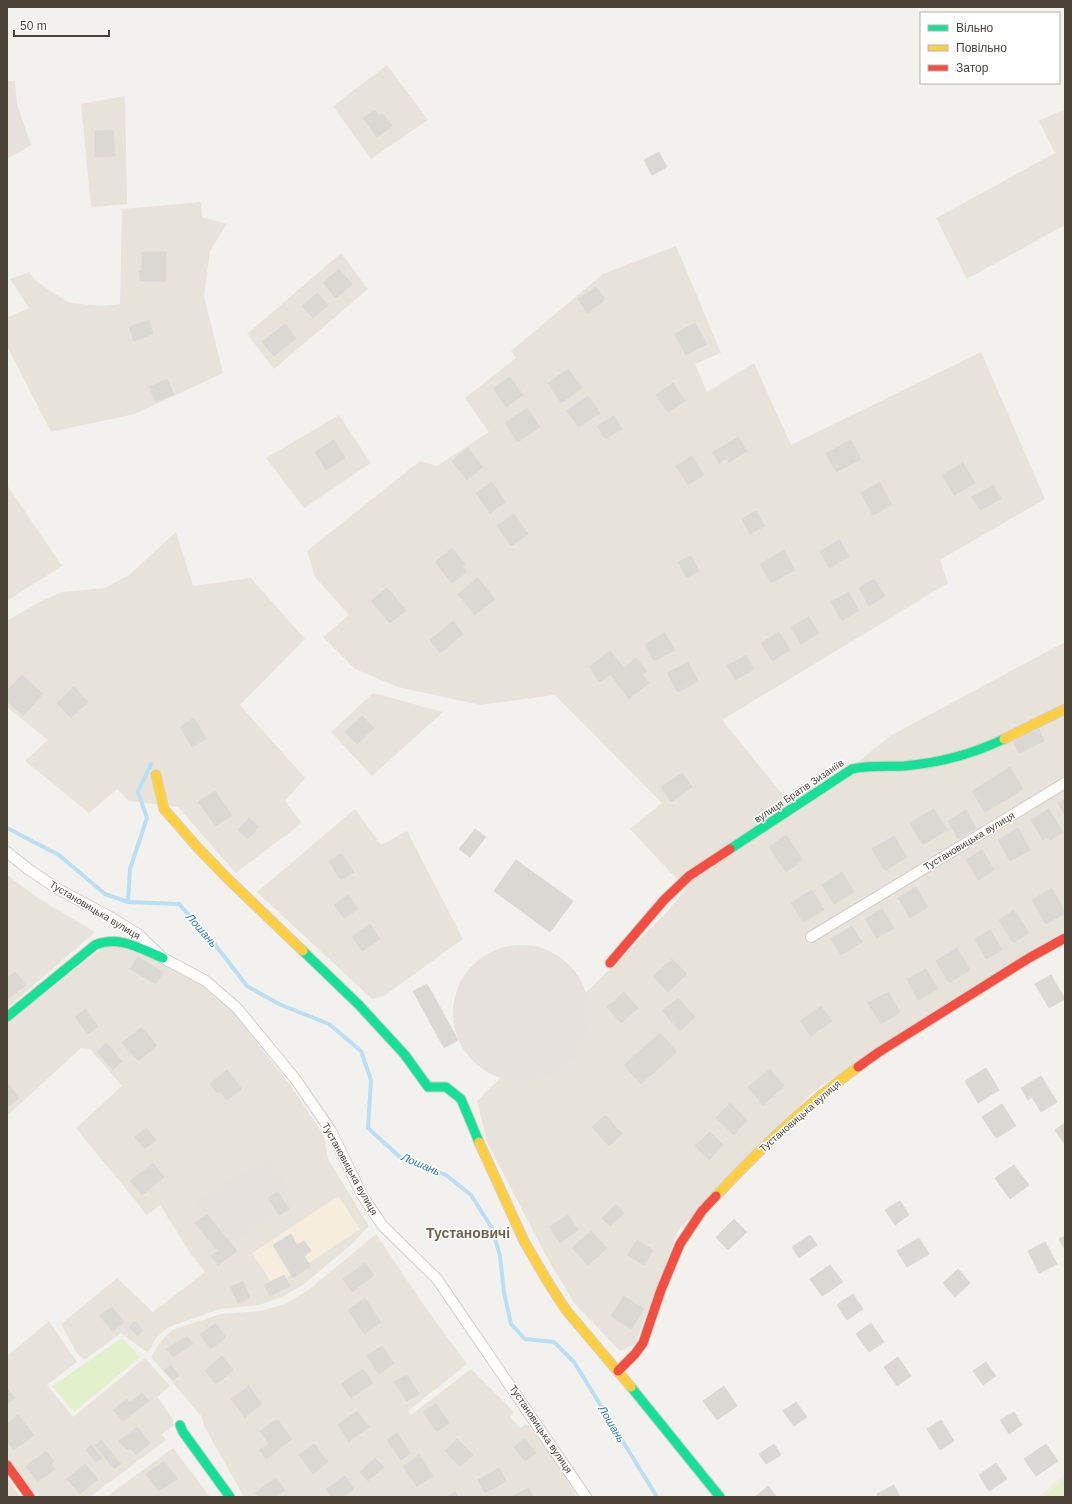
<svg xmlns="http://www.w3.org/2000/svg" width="1072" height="1504" font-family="Helvetica,sans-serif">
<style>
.residential{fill:#e8e3da}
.commercial{fill:#f6eddf}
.industrial{fill:#e6e1dc}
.education{fill:#f1ecdf}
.green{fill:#e1efcb}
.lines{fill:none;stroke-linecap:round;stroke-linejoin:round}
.stream{stroke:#badef4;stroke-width:4}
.building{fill:#dbd8d3;stroke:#dcd8d3}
.street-casing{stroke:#d1cfca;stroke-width:12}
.fast-casing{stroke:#d3cec3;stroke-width:11}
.slow-casing{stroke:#d3cec3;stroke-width:11}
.jam-casing{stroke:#d3cec3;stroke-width:11}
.street{stroke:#fdfdfc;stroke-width:10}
.fast{stroke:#16e098;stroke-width:9}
.slow{stroke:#ffcf43;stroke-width:9}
.jam{stroke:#f24e42;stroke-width:9}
.labels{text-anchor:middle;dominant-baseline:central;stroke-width:3;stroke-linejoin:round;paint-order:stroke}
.street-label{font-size:10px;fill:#4b4337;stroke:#fff}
.water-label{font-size:11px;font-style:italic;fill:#2378b0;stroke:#fff}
.district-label{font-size:14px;font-weight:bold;fill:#6f614d;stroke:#fff}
</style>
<rect width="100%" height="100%" fill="#f3f1ed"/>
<path class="residential" d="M387 65 428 120 371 159 333 106Z
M125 96 127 204 91 207 81 104Z
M1065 109V225L967 279 936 218 1055 153 1039 121Z
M201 202 202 217 227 224 210 251 204 296 223 373 135 414 51 432 7 346V318L29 308 10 279 29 272 35 280 53 293 70 303 101 306 120 304 122 209Z
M676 246 721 353 695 364 707 392 754 363 791 445 981 352 1045 499 940 560 948 583 722 720 797 812 890 736 1065 642V931L816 1089 678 1231 635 1344 620 1351 574 1303 545 1254 487 1142 477 1101 665 914 686 889 630 829 662 803 555 695 480 705 398 687 355 669 323 637 349 615 315 577 307 551 420 461 437 466 489 432 465 398 516 358 511 351 603 274Z
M341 253 368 289 274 369 247 334Z
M339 415 371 463 304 508 266 458Z
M7 485 62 566 7 601Z
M176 532 193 586 251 578 305 639 240 705 305 778 285 801 302 823 236 873 178 807 129 801 117 789 89 813 25 761 48 740 7 707V621L41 601 62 592 105 588 129 575Z
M373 693 443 712 372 776 331 732Z
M355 809 381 845 407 831 463 939 384 996 372 999 257 892Z
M7 875 38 898 95 932 7 1008Z
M112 944 150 957 203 985 219 997 232 1011 291 1086 324 1136 328 1159 369 1226 352 1244 303 1285 282 1297 259 1305 220 1309 169 1327 156 1338 148 1353 121 1333 84 1360 76 1352 61 1324 117 1278 153 1312 205 1272 191 1254 160 1205 147 1215 76 1128 122 1086 90 1049 81 1048 7 1116V1023L105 946Z
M376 1234 423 1304 467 1364 408 1411 411 1415 471 1369 514 1412 510 1417 520 1428 526 1424 538 1437 552 1457 577 1497H244L204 1426 202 1417 151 1357 160 1342 172 1330 221 1314 260 1311 285 1304 307 1291Z
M49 1321 77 1362 47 1385 73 1417 145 1358 170 1386 157 1397 173 1419V1426L162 1434 166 1440 90 1497H40L36 1492 33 1493 7 1459V1356Z
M173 1448 210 1497H106Z
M7 1477 21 1497H7Z"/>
<path class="commercial" d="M338 1196 360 1229 274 1286 252 1253Z"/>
<path class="industrial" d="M7 81H15L17 104 31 145 7 159Z
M453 1013a68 68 0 1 1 136 0a68 68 0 1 1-136 0Z
M269 1157 297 1202 224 1247 196 1202Z"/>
<path class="education" d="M1065 1474V1497H1038Z"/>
<path class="green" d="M122 1338 140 1357 74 1412 52 1386Z
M1065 1479V1497H1044Z"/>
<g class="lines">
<path class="stream" d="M7 828 59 855 105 894 128 902 179 904 210 938 247 986 279 1004 329 1024 361 1051 371 1080 368 1128 401 1158 446 1175 471 1195 492 1228 500 1256 504 1292 511 1324 525 1339 554 1342 574 1362 657 1497
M128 902 130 869 147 818 138 792 151 764"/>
</g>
<path class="building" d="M375 110 379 116 383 114 392 126 377 137 363 118Z
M113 130 115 156 95 157V131Z
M659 152 667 167 652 175 644 160Z
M142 252H166V281H140L139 271H142Z
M339 269 352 284 336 298 323 283Z
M596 287 605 300 587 313 578 299Z
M317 293 328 305 313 318 302 306Z
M149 320 153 334 134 341 129 327Z
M695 323 707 344 686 355 675 334Z
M285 324 296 338 274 356 262 342Z
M568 369 582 388 561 403 548 383Z
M510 377 523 395 506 407 493 388Z
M167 379 174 394 156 402 149 387Z
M673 383 685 401 668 412 656 395Z
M588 396 600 413 579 427 567 411Z
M527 408 540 427 518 442 505 423Z
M614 416 622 429 605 439 597 426Z
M738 437 747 451 729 462 727 458 719 463 713 452Z
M334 440 345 458 326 470 315 452Z
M851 440 861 459 836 472 826 453Z
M468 448 483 467 467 480 452 461Z
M692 456 704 475 688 485 676 466Z
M963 463 975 483 954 495 942 475Z
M492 482 505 502 490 513 476 493Z
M880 482 892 505 873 515 861 493Z
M993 485 1001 499 980 510 972 497Z
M756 511 765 526 750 534 742 519Z
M514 514 528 534 511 546 497 526Z
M840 540 849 557 829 568 820 551Z
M452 548 465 564 462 566 467 572 452 583 435 562Z
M784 550 795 570 771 583 760 564Z
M691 556 699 571 686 578 678 562Z
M478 578 495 599 475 615 458 594Z
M874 579 885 596 869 606 859 588Z
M387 588 406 610 390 623 371 601Z
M848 592 859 610 842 621 831 602Z
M809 617 819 633 801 644 791 627Z
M453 621 463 634 440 653 430 640Z
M779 632 790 650 772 661 761 643Z
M665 633 675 650 654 661 645 644Z
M610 651 624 668 636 658 647 671 642 675 649 683 629 699 610 674 600 682 589 667Z
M746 655 754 669 736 680 727 666Z
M688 662 698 681 678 692 667 673Z
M22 675 43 694 23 716 7 701V691Z
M74 687 88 702 71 718 57 703Z
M362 716 374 728 357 744 345 732Z
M194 718 206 739 192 747 180 727Z
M1039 729 1044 741 1019 753 1013 741Z
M1010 767 1023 789 1004 801 991 779Z
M682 773 692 787 671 802 661 787Z
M991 779 1004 801 985 812 972 791Z
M215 791 232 815 216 826 198 802Z
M1065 799V816L1058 803Z
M934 809 947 830 923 845 910 823Z
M1049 809 1063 832 1050 840 1048 837 1043 840 1031 820Z
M966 810 976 828 958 839 948 821Z
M249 818 259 827 248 839 238 830Z
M1018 828 1030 850 1010 861 998 840Z
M475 829 486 837 470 857 459 849Z
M786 835 803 860 786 872 769 847Z
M894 836 907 857 885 871 872 849Z
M982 850 994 870 978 880 966 860Z
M341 853 354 872 341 880 329 862Z
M516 860 573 901 550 932 494 891Z
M842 872 854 892 834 904 822 885Z
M916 887 928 907 910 918 898 898Z
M1052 888 1065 913 1046 924 1032 900Z
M812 890 824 910 803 922 791 903Z
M348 895 358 909 344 918 334 905Z
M882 909 894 928 877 938 865 919Z
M1014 910 1029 933 1013 943 999 920Z
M370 924 380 939 362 951 352 937Z
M852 926 862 942 841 955 831 939Z
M990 930 1002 950 986 959 975 939Z
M957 948 970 970 949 983 936 961Z
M138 957 163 972 156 984 130 969Z
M672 959 687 974 668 992 653 976Z
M926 969 938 989 918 1000 907 979Z
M15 972 26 985 9 998 7 996V978Z
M1051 975 1065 999 1049 1008 1035 984Z
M427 984 458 1040 444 1048 413 991Z
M624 992 638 1008 621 1023 607 1007Z
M888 992 900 1012 881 1024 868 1003Z
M678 998 695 1017 680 1031 662 1011Z
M821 1006 832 1021 811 1036 800 1021Z
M85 1009 98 1026 88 1034 75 1017Z
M141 1027 157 1045 139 1061 122 1043Z
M660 1033 677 1052 641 1084 624 1065Z
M106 1043 122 1061 113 1070 97 1052Z
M986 1068 999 1090 978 1103 965 1081Z
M770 1069 784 1086 763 1105 748 1087Z
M227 1070 242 1089 227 1100 220 1091 217 1093 210 1084Z
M1041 1076 1057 1102 1041 1112 1032 1097 1028 1100 1021 1088Z
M7 1083 19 1098 7 1107Z
M730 1103 747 1120 734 1135 716 1118Z
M1002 1104 1016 1126 996 1138 982 1117Z
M605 1115 622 1134 609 1146 592 1127Z
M1065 1123V1143H1064L1055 1130Z
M146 1128 156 1140 145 1149 135 1137Z
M710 1132 723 1145 709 1160 695 1146Z
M153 1163 164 1177 142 1195 130 1181Z
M1014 1165 1029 1185 1010 1199 995 1178Z
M278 1192 289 1209 279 1215 268 1198Z
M900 1201 909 1215 895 1225 885 1210Z
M616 1204 624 1213 610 1226 602 1218Z
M207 1214 237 1251 218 1265 211 1256 218 1251 195 1223Z
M568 1215 578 1230 560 1243 549 1227Z
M734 1219 747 1232 728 1250 716 1237Z
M591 1231 607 1248 588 1265 572 1248Z
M291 1234 297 1245 304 1241 311 1251 304 1256 311 1266 293 1278 273 1245Z
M810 1235 817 1245 799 1258 792 1247Z
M1065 1236V1250L1059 1239Z
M919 1238 929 1254 907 1267 897 1251Z
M637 1240 653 1250 644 1265 628 1255Z
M1045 1242 1057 1264 1039 1273 1028 1251Z
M365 1263 374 1275 352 1292 343 1279Z
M830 1265 843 1282 822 1296 810 1279Z
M958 1269 970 1283 955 1297 943 1283Z
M284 1275 290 1286 270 1296 264 1285Z
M243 1281 250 1298 238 1303 231 1287Z
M853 1294 863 1309 847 1320 837 1305Z
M624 1296 644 1309 631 1329 611 1316Z
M365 1298 381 1322 364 1334 348 1310Z
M112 1307 124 1322 113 1332 100 1316Z
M135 1321 143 1330 138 1336 129 1327Z
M215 1323 226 1337 211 1349 200 1335Z
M871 1323 884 1342 869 1352 856 1334Z
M187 1336 193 1344 173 1357 167 1349Z
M382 1346 394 1363 379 1374 367 1356Z
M222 1356 233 1370 216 1384 205 1371Z
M898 1357 911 1376 897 1386 884 1367Z
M986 1362 996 1376 983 1385 973 1371Z
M171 1365 179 1375 173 1380 164 1370Z
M363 1369 373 1383 351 1398 341 1384Z
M407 1375 419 1394 407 1401 394 1382Z
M249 1386 262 1404 245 1417 231 1399Z
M724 1386 737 1406 717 1420 703 1401Z
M7 1388 15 1398 7 1404Z
M142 1393 149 1401 123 1421 113 1410 127 1399 129 1403Z
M796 1402 807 1417 794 1426 783 1411Z
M436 1404 449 1423 437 1432 423 1412Z
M357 1411 369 1427 349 1441 338 1425Z
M1014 1412 1022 1425 1009 1434 1000 1420Z
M18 1415 34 1435 14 1450 7 1441V1424Z
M277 1419 292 1439 266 1459 260 1450 269 1444 260 1431Z
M941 1420 954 1441 940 1450 927 1429Z
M137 1427 150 1443 136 1455 130 1448 127 1450 119 1441Z
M397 1433 411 1453 401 1460 387 1440Z
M457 1439 473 1455 460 1467 445 1451Z
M525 1439 536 1453 525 1461 514 1447Z
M101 1440 121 1464 115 1469 95 1446Z
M314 1444 328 1462 313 1474 299 1455Z
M774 1444 781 1455 766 1464 759 1454Z
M1046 1444 1058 1461 1036 1476 1024 1459Z
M91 1445 102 1458 96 1462 86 1450Z
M46 1451 54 1461 51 1463 55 1469 38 1482 26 1466Z
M419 1455 433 1476 417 1486 403 1467Z
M375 1458 384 1467 368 1481 360 1472Z
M164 1461 177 1479 159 1491 146 1474Z
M996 1463 1007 1479 989 1491 979 1475Z
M85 1464 98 1479 80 1494 67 1479Z
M499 1468 506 1481 485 1493 478 1480Z
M345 1476 354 1489 343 1497H332L326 1489Z
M276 1478 285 1490 276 1497H259L255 1493Z
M894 1485 900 1497H878L877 1494Z
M768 1486 777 1497H755Z
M528 1488 533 1497H513V1496Z
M455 1492 459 1497H447Z"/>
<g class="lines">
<defs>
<path id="street" d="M7 852 28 869 58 889 112 918 138 934 163 958 206 981 237 1008 296 1080 331 1131 362 1195 382 1225 437 1279 586 1497
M811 937 1065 783"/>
<path id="fast" d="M730 849 852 769C869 765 886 767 904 766 938 763 973 754 1004 739
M303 951 359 1005 405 1055 428 1087H446L461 1099 479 1142
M7 1017 95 945C119 935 141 949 163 958
M631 1387 720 1497
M180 1425 183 1432 230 1497"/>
<path id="slow" d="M1004 739 1065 709
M156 775 164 809 198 848 228 879 303 951
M479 1142 524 1241 546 1279 566 1310 631 1387
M716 1196C760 1149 805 1105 858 1067"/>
<path id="jam" d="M610 963 664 900 689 876 730 849
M858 1067 879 1052 1029 958 1065 938
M618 1371 635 1354 643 1343 661 1290 680 1244 702 1211 716 1196
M7 1465 30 1497"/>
</defs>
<use href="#street" class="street-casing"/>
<use href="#fast" class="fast-casing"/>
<use href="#slow" class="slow-casing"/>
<use href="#jam" class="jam-casing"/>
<use href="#street" class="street"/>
<use href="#fast" class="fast"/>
<use href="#slow" class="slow"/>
<use href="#jam" class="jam"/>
</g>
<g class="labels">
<g class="street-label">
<text transform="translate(799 791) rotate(-34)">вулиця Братів Зизаніїв</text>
<text transform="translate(969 841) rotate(-31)">Тустановицька вулиця</text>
<text transform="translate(95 910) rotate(31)">Тустановицька вулиця</text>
<text transform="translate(800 1116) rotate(-41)">Тустановицька вулиця</text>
<text transform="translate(350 1169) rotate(61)">Тустановицька вулиця</text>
<text transform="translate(541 1429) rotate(56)">Тустановицька вулиця</text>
</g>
<g class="water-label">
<text transform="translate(202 930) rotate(49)">Лошань</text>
<text transform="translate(421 1164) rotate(23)">Лошань</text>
<text transform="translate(612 1424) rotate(59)">Лошань</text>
</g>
<g class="district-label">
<text x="468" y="1233">Тустановичі</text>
</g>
</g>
<rect width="1072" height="1504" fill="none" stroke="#4b4337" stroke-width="16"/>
<rect x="920" y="12" width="140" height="72" fill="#ffffff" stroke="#b7b4af"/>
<rect x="928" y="25" width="20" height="6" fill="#16e098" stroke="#b7b4af"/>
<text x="956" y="32" font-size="12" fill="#4b4337">Вільно</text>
<rect x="928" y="45" width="20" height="6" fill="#ffcf43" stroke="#b7b4af"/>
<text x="956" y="52" font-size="12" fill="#4b4337">Повільно</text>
<rect x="928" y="65" width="20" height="6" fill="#f24e42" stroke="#b7b4af"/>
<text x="956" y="72" font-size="12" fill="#4b4337">Затор</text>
<path d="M14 30v6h95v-6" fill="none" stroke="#4b4337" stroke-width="2"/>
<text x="20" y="30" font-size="12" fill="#4b4337" stroke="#ffffff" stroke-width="3" paint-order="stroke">50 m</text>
</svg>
